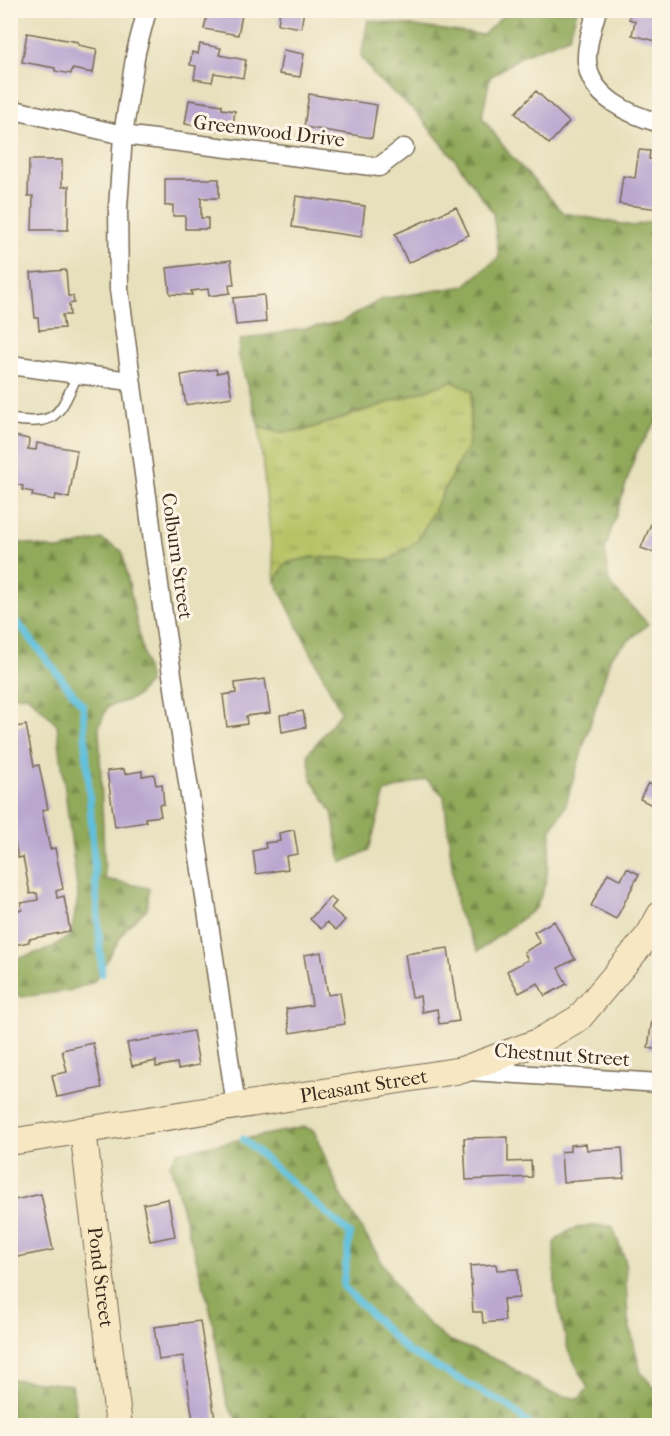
<svg xmlns="http://www.w3.org/2000/svg" width="670" height="1436" font-family="'IM FELL French Canon',serif">
<style>
.grass{fill:url(#grass-tufts);stroke:#787642;stroke-width:1.5}
.forest{fill:url(#forest-firs);stroke:#666a3c;stroke-width:1.5}
.lines{fill:none;stroke-linecap:round;stroke-linejoin:round}
.stream{stroke:#5fc0de;stroke-width:7}
.building{fill:#b9a7d0}
.lane-casing{stroke:#776a55;stroke-width:12}
.street-casing{stroke:#776a55;stroke-width:21}
.secondary-casing{stroke:#776a55;stroke-width:28}
.lane{stroke:#fff;stroke-width:9}
.street{stroke:#fff;stroke-width:18}
.secondary{stroke:#f7e8c3;stroke-width:26}
.labels{text-anchor:middle;dominant-baseline:central;stroke-width:6;stroke-linejoin:round;paint-order:stroke}
.street-label{font-size:20px;fill:#3b2a1e;stroke:#fcf5e5}
</style>
<defs>
<pattern id="grass-tufts" width="24" height="20" patternUnits="userSpaceOnUse" patternTransform="scale(1.5)"><rect width="24" height="20" fill="#b6c365"/><path d="M3 7l-1-3M5 7V3M7 7l1-3M15 17l-1-3M17 17v-4M19 17l1-3" fill="none" stroke="#959f53"/></pattern>
<pattern id="forest-firs" width="22" height="20" patternUnits="userSpaceOnUse" patternTransform="scale(1.5)"><rect width="22" height="20" fill="#90a95a"/><path d="M5 1l3.5 6h-7zM16 11l3.5 6h-7z" fill="#778a4a"/></pattern>
</defs>
<rect width="100%" height="100%" fill="#fcf5e5"/>
<filter id="ink" filterUnits="userSpaceOnUse"><feTurbulence type="fractalNoise" baseFrequency=".0167" numOctaves="2"/><feDisplacementMap in="SourceGraphic" scale="12" xChannelSelector="R" yChannelSelector="G"/><feConvolveMatrix kernelMatrix="1 2 1 2 8 2 1 2 1" color-interpolation-filters="sRGB"/></filter>
<filter id="wash" filterUnits="userSpaceOnUse"><feTurbulence type="fractalNoise" baseFrequency=".008" numOctaves="4" result="noise"/><feDisplacementMap in="SourceGraphic" scale="24" xChannelSelector="R" yChannelSelector="G"/><feGaussianBlur stdDeviation="1.35" result="paint"/><feColorMatrix in="noise" values="0 0 0 0 0 0 0 0 0 0 0 0 0 0 0 0 0 1.4 0 .05"/><feComposite in="paint" operator="in"/></filter>
<g filter="url(#wash)">
<rect width="100%" height="100%" fill="#e7e0bc"/>
<path class="grass" d="M453 381 472 391 469 443 418 540 389 560 313 557 286 563 275 581 259 427 276 432 303 431Z"/>
<path class="forest" d="M508 11H577L569 37 525 54 490 77 482 117 510 155 564 213 633 226 659 219V417L636 453 605 549 609 583 648 624 611 656 565 807 552 828 546 882 536 908 478 951 457 910 444 796 426 779 385 792 369 850 341 863 332 812 312 780 308 754 341 712 275 581 286 563 313 557 389 560 418 540 469 443 472 391 453 381 303 431 276 432 259 427 238 354 240 340 341 322 382 299 464 286 499 257 493 213 454 158 415 111 375 77 361 56 368 20 483 35Z
M101 539 122 551 149 683 134 698 107 707 99 727 105 879 149 888 147 909 126 928 94 982 68 991 21 997 11 990V961L51 948 71 935 78 897 57 724 27 695 11 696V541L60 550Z
M305 1127 314 1131 341 1195 408 1305 444 1338 504 1363 551 1393 579 1399 588 1388 568 1350 555 1289 554 1243C570 1224 589 1225 612 1226L625 1259 628 1320 641 1373 659 1393V1425L404 1426 391 1415H334L280 1425H240L227 1404 210 1309 170 1164 177 1152Z
M10 1379 72 1385 78 1425H11Z"/>
<g class="lines">
<path class="stream" d="M10 620 18 623 83 706 102 974
M243 1139 350 1234 343 1286 407 1351 507 1405 531 1426"/>
</g>
<g id="blocks">
<path class="building" d="M208 10H243L238 35 204 29Z
M280 10H304L301 28 278 24Z
M631 10H660V42L632 35 635 21 629 19Z
M27 33 78 42V45L97 49 93 73 72 69 71 74 55 71V68L22 62Z
M200 44 221 48 219 55 246 60 243 78 214 73 212 82 194 79 196 66 190 65 192 52 198 54Z
M283 50 304 54 300 77 279 74Z
M536 91 569 122 549 144 515 113Z
M309 94 377 105 372 138 304 127Z
M189 100 222 105V109L235 111 233 126 218 124 217 130 185 124Z
M639 150 650 151 649 159 660 160 659 209 619 204 623 176 635 178Z
M29 160H62V187L69 186 68 230H32L33 196H28Z
M165 179H219V198H201V218H208V229H185V216H173V205L165 206Z
M296 196 365 206 361 237 292 227Z
M456 207 469 235 408 263 395 234Z
M231 260 234 285H229L230 293 209 296 208 289 191 291 192 295 170 294 167 268Z
M66 270 68 296H73L74 303 69 304 70 315H62L64 328 39 330 38 318H35L31 273Z
M264 295 266 322 236 325 233 298Z
M216 369 217 373 227 371 232 397 186 405 181 375Z
M10 435 29 439 28 449 36 450 37 443 77 450 69 498 56 495 55 500 32 496 33 492 22 490 23 486 10 483Z
M653 519 660 521 658 554 641 548Z
M265 679 270 713 246 716 247 724 227 727 223 695 236 693 235 683Z
M303 711 306 727 282 732 280 715Z
M26 725 34 766 39 765 48 809 42 810 50 849 55 848 63 889 56 891 57 898 64 896 70 931 29 939V942L10 946V912L22 910 21 903 38 900 37 893 30 894 23 857 18 858 10 819V815L15 814 10 787V728Z
M124 769 125 774 142 771V776L154 774 156 785 162 784 164 804 159 805 161 816 145 818 146 822 115 827 107 771Z
M660 778V809L640 799 648 783 655 787Z
M294 830 298 854 286 856 288 869 256 874 253 851 266 848 265 843 280 841 279 833Z
M627 868 639 874 616 919 591 906 608 873 621 880Z
M330 897 336 902 331 908 345 920 336 930 327 922 321 929 310 919Z
M554 921 575 959 558 968 567 984 545 996 538 983 519 993 507 971 528 960 524 952 540 943 534 932Z
M448 948 459 1021 439 1024 437 1009 422 1012 420 996 412 997 405 954Z
M321 952 328 995 340 993 345 1024 290 1033 286 1009 312 1005 304 955Z
M652 1019 660 1020V1050L648 1048Z
M193 1031 199 1065 178 1069 177 1063 156 1067V1061L132 1066 127 1043Z
M93 1043 102 1088 57 1097 52 1075 67 1072 62 1050Z
M508 1137V1162L531 1161 532 1177 466 1180 464 1138Z
M586 1144 587 1150 622 1148 624 1178 563 1182 561 1152 570 1151V1145Z
M41 1194 53 1250 12 1258 10 1201Z
M168 1199 175 1236 150 1241 143 1204Z
M496 1264 497 1270 518 1269 519 1298 503 1299 505 1321 483 1323 482 1312H473L470 1266Z
M200 1321 216 1426H194L183 1356 159 1360 154 1327Z"/>
</g>
</g>
<g filter="url(#ink)">
<use href="#blocks" fill-opacity="0" stroke="#776a55" stroke-width="1.5"/>
<g class="lines">
<defs>
<path id="lane" d="M10 419C59 427 59 413 78 374"/>
<path id="street" d="M147 10 136 52 123 135 118 208 119 289 162 607 236 1106
M597 10C593 25 586 45 587 61 589 97 630 115 660 123
M10 109 123 135 379 167 404 148
M10 365 130 381
M470 1071 660 1083"/>
<g id="secondary">
<path id="s1" d="M83 1130 119 1426"/>
<path id="s2" d="M10 1142 462 1070 538 1042 579 1018 649 935 660 915"/>
</g>
</defs>
<use href="#lane" class="lane-casing"/>
<use href="#street" class="street-casing"/>
<use href="#secondary" class="secondary-casing"/>
<use href="#lane" class="lane"/>
<use href="#street" class="street"/>
<use href="#secondary" class="secondary"/>
</g>
</g>
<g class="labels">
<g class="street-label">
<text transform="translate(269 131) rotate(7)">Greenwood Drive</text>
<text transform="translate(177 556) rotate(82)">Colburn Street</text>
<text transform="translate(562 1055) rotate(4)">Chestnut Street</text>
<text stroke="none"><textPath href="#s2" startOffset="358">Pleasant Street</textPath></text>
<text stroke="none"><textPath href="#s1" startOffset="148">Pond Street</textPath></text>
</g>
</g>
<rect width="670" height="1436" fill="none" stroke="#fcf5e5" stroke-width="36"/>
</svg>
